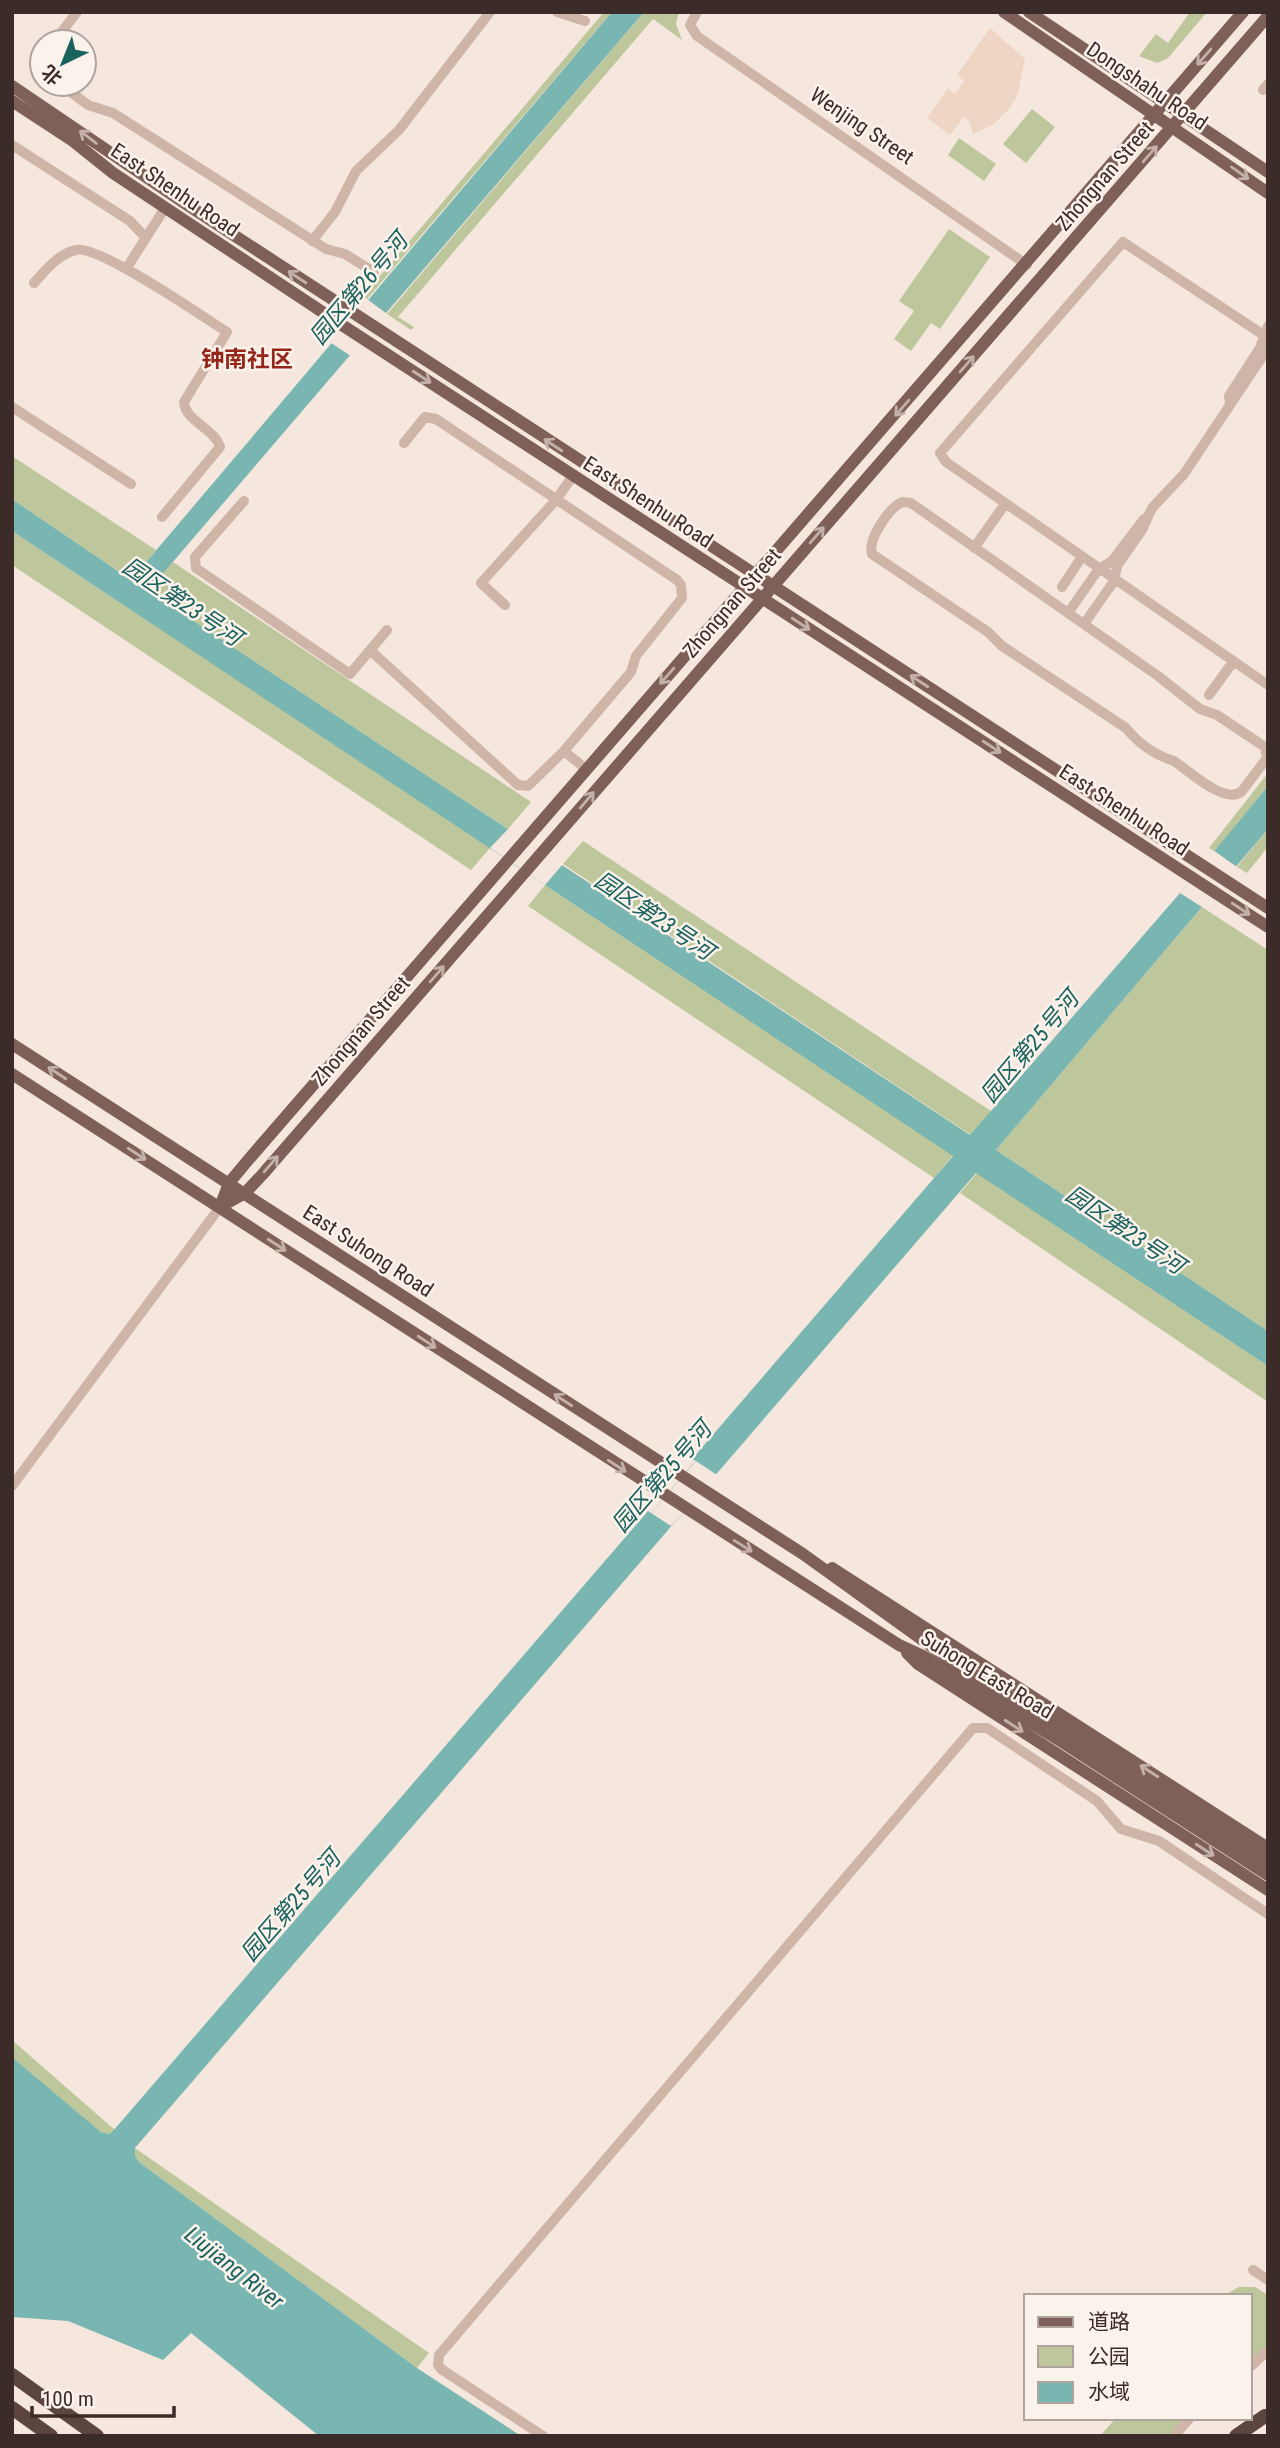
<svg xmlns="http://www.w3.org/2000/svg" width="1280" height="2448" font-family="'Roboto Condensed','Noto Sans SC',sans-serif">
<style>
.green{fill:#bec79c}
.plaza{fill:#efd6c4}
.water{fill:#7ab6b1}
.pier{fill:#f5e7de}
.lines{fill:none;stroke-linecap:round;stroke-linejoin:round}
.minor{stroke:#cfb5a8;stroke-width:10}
.major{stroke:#7f6059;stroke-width:12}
.highway{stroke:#5d453f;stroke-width:14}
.oneway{stroke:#c4b0aa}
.labels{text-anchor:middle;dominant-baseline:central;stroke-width:5;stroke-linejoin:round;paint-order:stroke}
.street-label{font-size:21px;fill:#3b2c29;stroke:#fcf2ec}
.water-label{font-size:23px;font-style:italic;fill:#19625e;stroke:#fcf2ec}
.neighbourhood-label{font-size:23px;font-weight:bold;fill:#942619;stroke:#fcf2ec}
</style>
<rect width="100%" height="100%" fill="#f5e7de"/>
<path class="green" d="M604 12H612L367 299 363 296Z
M644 12H679L676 24 682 40 653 19 398 317 414 327 411 330 387 314Z
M1190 12H1207L1168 58 1157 63 1139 56 1156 34 1168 43Z
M1032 109 1055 127 1026 163 1003 144Z
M959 138 996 164 984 181 948 155Z
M949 229 990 257 940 329 931 323 911 351 894 339 914 311 899 301Z
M12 456 156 550 131 580 12 499Z
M12 531 490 848 471 870 12 565Z
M173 562 531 802 508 829 147 591Z
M1268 773V786L1215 852 1209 848Z
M1268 829V847L1247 873 1237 867Z
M583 841 991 1111 971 1135 563 864Z
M545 885 953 1155 934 1178 528 906Z
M1202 907 1268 950V1331L996 1150Z
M977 1173 1268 1366V1402L960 1193Z
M12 2040 115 2130 109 2134 101 2132 12 2057Z
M135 2148 429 2353 417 2368 139 2162 135 2156Z
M1239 2287H1255L1268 2295V2346L1250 2363V2296H1223Z
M1116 2418H1186L1170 2436H1100Z"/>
<path class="plaza" d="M990 28 1025 59 1018 94 1009 109 993 125 973 134 969 121 964 117 950 135 927 118 948 88 955 94 964 81 957 75Z"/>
<path class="water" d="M612 12H644L148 591 970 1135 1180 893 1268 786V829L996 1150 1268 1331V1366L976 1173 135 2148V2156L139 2162 417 2368 521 2436H319L191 2333 163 2360 68 2321 12 2317V2057L101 2132 109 2134 113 2131 648 1511 651 1513 692 1465 696 1461 692 1459 953 1156 12 531V499L131 580Z"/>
<path class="pier" d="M367 299 387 314 351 356 331 343Z
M508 829 563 864 545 885 490 848Z
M1213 850 1237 867 1202 907 1180 893Z
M696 1461 717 1475 671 1526 651 1513Z"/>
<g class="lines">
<path class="minor" d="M557 12 585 21
M697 12 690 25 697 36 1027 265
M54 42 77 12
M60 84 88 105 113 113 326 249 345 254 374 272
M1263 90 1268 84
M12 145 130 221 146 238
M312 241 335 212 356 171 399 130 490 12
M126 269 165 208
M34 283C45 271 58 254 76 250 98 244 203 317 227 332L184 402C185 421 215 429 220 447L162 517
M1268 338 1123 242 940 453 946 462 1268 685
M1230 403 1229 396 1260 348 1268 326
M12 407 131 484
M244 501 195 557 196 568 350 674 387 630
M902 502 911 503 1158 676 1200 709 1217 715 1265 747 1267 758 1242 791C1226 806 1189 771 1174 761 1155 755 1138 743 1126 728L1002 646 988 632 872 554C867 540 889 508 902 502Z
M974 548 1005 504
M1062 587 1081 558
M505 605 481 583 555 501 573 476
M1068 613 1098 570 1112 561 1144 519
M1084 624 1114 581 1117 566 1142 530 1152 508 1184 474 1268 348
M371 651 518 785 528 786 564 751 631 672 636 656 682 598 681 585 677 580 436 419 425 417 404 443
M1209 695 1233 662
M564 751 586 769
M12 1486 220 1207
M1253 2270 1268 2280
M1250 2367 1268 2350
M543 2436 441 2369 438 2365 439 2355 973 1728H987L1097 1801 1121 1829 1159 1841 1268 1914
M1174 2436 1190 2418"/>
<path class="major" d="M1004 12 1268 193
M1029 12 1268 172
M12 86 186 204 1268 908
M12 101 73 141 113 173 345 327 1268 927
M12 1044 803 1554 935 1649 1268 1861
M12 1074 899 1645 925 1657 1062 1742 1268 1875
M220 1207 245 1193 262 1175 1268 16
M220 1207 229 1183 249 1159 1243 12
M832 1568 1268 1848
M907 1653 918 1664 1268 1890"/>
<path class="highway" d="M12 2375 97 2436
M12 2408 51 2436
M1236 2436 1265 2416"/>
</g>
<defs><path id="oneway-shaft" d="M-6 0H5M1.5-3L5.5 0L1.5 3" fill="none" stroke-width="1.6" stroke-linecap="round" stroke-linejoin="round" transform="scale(1.75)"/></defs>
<g class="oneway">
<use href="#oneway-shaft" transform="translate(1204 57) rotate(131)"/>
<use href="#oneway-shaft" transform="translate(88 137) rotate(-142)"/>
<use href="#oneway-shaft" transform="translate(1150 154) rotate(-49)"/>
<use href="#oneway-shaft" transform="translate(1240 173) rotate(35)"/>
<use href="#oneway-shaft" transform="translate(297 277) rotate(-147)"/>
<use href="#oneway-shaft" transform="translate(967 364) rotate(-49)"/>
<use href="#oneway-shaft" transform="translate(422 377) rotate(33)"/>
<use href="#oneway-shaft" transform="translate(902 408) rotate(131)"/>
<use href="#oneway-shaft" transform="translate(553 445) rotate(-147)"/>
<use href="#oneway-shaft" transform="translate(817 535) rotate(-49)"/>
<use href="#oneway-shaft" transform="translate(801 624) rotate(33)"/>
<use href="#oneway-shaft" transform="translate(667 676) rotate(131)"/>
<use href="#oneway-shaft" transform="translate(919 681) rotate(-147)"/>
<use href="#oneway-shaft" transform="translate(992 747) rotate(33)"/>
<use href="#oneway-shaft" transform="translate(587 800) rotate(-50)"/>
<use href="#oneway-shaft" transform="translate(1241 909) rotate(33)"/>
<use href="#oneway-shaft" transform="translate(437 974) rotate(-49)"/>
<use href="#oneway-shaft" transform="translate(57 1073) rotate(-147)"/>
<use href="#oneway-shaft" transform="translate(137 1154) rotate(33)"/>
<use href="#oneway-shaft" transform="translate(271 1164) rotate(-49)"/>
<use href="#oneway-shaft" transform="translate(277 1245) rotate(33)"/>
<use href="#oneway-shaft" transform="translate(427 1342) rotate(33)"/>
<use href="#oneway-shaft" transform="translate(563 1400) rotate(-147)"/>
<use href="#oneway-shaft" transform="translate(617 1466) rotate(33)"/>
<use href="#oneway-shaft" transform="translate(743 1546) rotate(32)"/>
<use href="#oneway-shaft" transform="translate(1014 1726) rotate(33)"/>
<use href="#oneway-shaft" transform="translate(1149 1771) rotate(-147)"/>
<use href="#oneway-shaft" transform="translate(1205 1850) rotate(33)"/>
</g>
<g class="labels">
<g class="street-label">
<text transform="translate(1147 86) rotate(34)">Dongshahu Road</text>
<text transform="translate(862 126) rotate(34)">Wenjing Street</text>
<text transform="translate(1105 176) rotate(-49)">Zhongnan Street</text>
<text transform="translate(175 190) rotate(34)">East Shenhu Road</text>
<text transform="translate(648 502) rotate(33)">East Shenhu Road</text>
<text transform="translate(732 603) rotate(-49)">Zhongnan Street</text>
<text transform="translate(1124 810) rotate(33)">East Shenhu Road</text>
<text transform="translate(361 1031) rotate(-49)">Zhongnan Street</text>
<text transform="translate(368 1251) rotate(33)">East Suhong Road</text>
<text transform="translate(987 1675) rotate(31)">Suhong East Road</text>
</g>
<g class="water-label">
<text transform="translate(359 289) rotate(-50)">园区第26号河</text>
<text transform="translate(182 602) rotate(34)">园区第23号河</text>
<text transform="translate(654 916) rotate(34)">园区第23号河</text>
<text transform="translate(1030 1047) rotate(-50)">园区第25号河</text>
<text transform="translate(1125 1230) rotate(34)">园区第23号河</text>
<text transform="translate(662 1477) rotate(-49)">园区第25号河</text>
<text transform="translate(291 1906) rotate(-49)">园区第25号河</text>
<text transform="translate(234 2268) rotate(38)">Liujiang River</text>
</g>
<g class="neighbourhood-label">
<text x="247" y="359">钟南社区</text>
</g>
</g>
<rect width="1280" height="2448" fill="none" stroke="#3b2c29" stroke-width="28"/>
<rect x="1024" y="2294" width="228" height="126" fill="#fcf2ec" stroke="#afa39e" stroke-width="2"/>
<rect x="1038" y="2317" width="35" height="10" fill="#7f6059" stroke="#afa39e" stroke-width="2"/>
<text x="1088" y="2329" font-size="21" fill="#3b2c29">道路</text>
<rect x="1038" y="2346" width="35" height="21" fill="#bec79c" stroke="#afa39e" stroke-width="2"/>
<text x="1088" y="2364" font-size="21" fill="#3b2c29">公园</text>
<rect x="1038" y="2382" width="35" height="21" fill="#7ab6b1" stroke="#afa39e" stroke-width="2"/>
<text x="1088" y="2399" font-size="21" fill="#3b2c29">水域</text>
<g transform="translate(63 63) rotate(223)"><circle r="33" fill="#fcf2ec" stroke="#afa39e" stroke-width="2"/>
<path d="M0-5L12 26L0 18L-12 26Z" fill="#19625e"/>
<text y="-10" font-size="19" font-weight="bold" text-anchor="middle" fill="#3b2c29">北</text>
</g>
<path d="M32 2406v10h142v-10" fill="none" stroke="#3b2c29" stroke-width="3.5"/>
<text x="42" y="2406" font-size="21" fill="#3b2c29" stroke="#fcf2ec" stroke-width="5" paint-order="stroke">100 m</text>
</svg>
